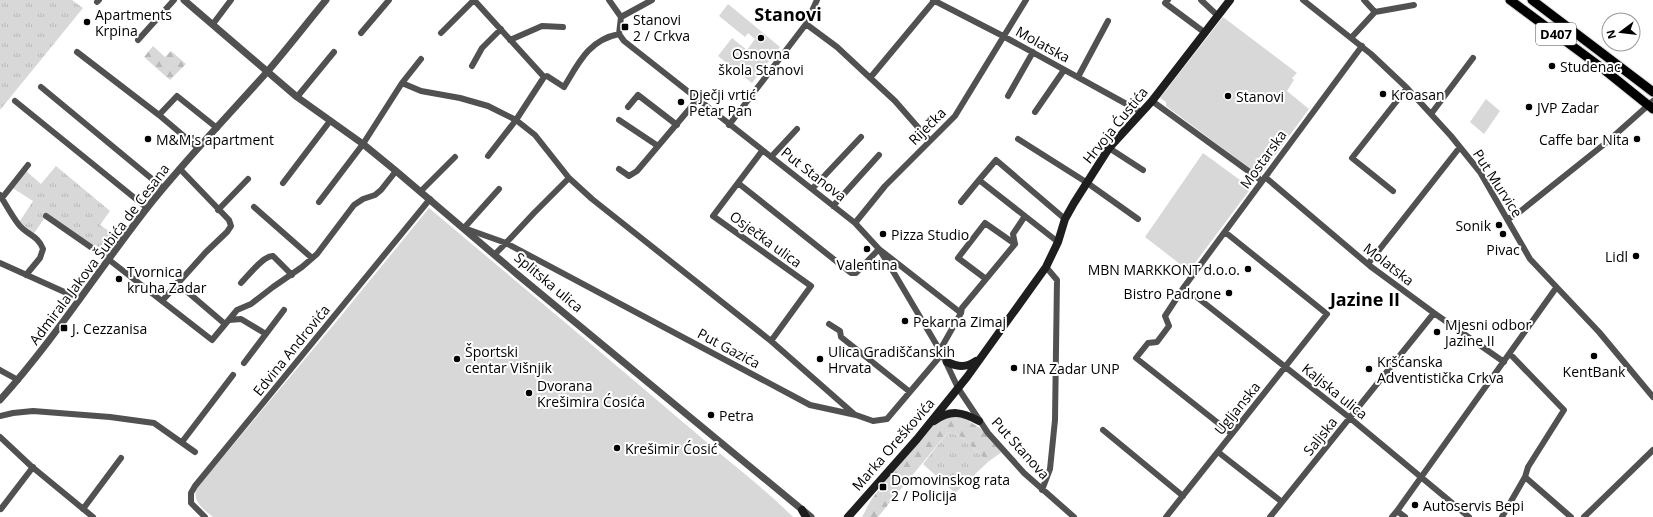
<svg xmlns="http://www.w3.org/2000/svg" width="1653" height="517" font-family="'Open Sans',sans-serif">
<style>
.grass{fill:url(#grass-tufts)}
.forest{fill:url(#forest-firs)}
.garden{fill:#d8d8d8}
.lines{fill:none;stroke-linecap:round;stroke-linejoin:round}
.primary-casing{stroke:#dbdbdb;stroke-width:11}
.minor{stroke:#515151;stroke-width:6}
.tertiary{stroke:#515151;stroke-width:7}
.secondary{stroke:#1e1e1e;stroke-width:8}
.primary{stroke:#000;stroke-width:9}
.poi-dot{fill:#000;stroke:#fff;stroke-width:1.5}
.labels{text-anchor:middle;dominant-baseline:central;stroke-width:4;stroke-linejoin:round;paint-order:stroke}
.shield{fill:#fff;stroke:#4c4c4c;stroke-width:1}
.shield-label{font-size:13px;font-weight:bold;fill:#000}
.poi-label{font-size:14px;fill:#000;stroke:#fff;text-anchor:start}
.street-label{font-size:14px;fill:#000;stroke:#fff}
.district-label{font-size:18px;font-weight:bold;fill:#000;stroke:#fff}
</style>
<defs>
<pattern id="grass-tufts" width="24" height="20" patternUnits="userSpaceOnUse"><rect width="24" height="20" fill="#d8d8d8"/><path d="M3 7l-1-3M5 7V3M7 7l1-3M15 17l-1-3M17 17v-4M19 17l1-3" fill="none" stroke="#b8b8b8"/></pattern>
<pattern id="forest-firs" width="22" height="20" patternUnits="userSpaceOnUse"><rect width="22" height="20" fill="#d8d8d8"/><path d="M5 1l3.5 6h-7zM16 11l3.5 6h-7z" fill="#b8b8b8"/></pattern>
</defs>
<rect width="100%" height="100%" fill="#fff"/>
<path class="grass" d="M0 0H72L83 8 0 110Z
M56 166 110 211 100 225 122 240 108 259 46 216 32 236 18 224 33 201 11 187 25 170 41 184Z
M948 432 960 436 988 462 955 493 923 464Z"/>
<path class="forest" d="M153 46 165 57 171 51 186 64 170 80 144 57Z
M942 407 951 410 988 433 1003 451 988 462 960 436 948 432 878 517H862L871 500Z"/>
<path class="garden" d="M728 4 780 47 752 83 718 56 732 38 747 50 755 39 748 33 745 37 719 16Z
M1223 17 1297 73 1292 78 1294 80 1287 91 1309 109 1260 176 1166 106V102L1160 98Z
M1486 99 1500 111 1484 134 1470 122Z
M1203 153 1251 188 1189 271 1145 237Z
M429 208C518 283 608 358 697 434 729 462 763 487 793 517H213C203 509 193 502 196 489L336 322Z"/>
<g class="lines">
<defs>
<path id="primary" d="M1510 0 1602 68 1653 109
M1532 0 1653 92"/>
</defs>
<use href="#primary" class="primary-casing"/>
<path class="minor" d="M474 0 544 77
M609 0 621 17 619 34 624 41 855 223 879 249 894 273 942 354 958 388 988 433 1024 473 1074 517
M933 0 1003 36 1141 112
M1168 0 1165 3 1204 32
M1201 0 1217 15
M1303 0 1371 54 1407 88 1451 136 1480 172 1530 259 1599 332 1653 397
M1364 0 1375 12
M97 2 99 0
M621 17 652 0
M213 24 231 0
M806 24 837 47 895 101 930 141
M361 33 389 0
M441 33 474 0
M1351 38 1375 12 1414 5
M138 40 174 0
M510 40 542 26 563 27
M77 52 159 115 198 148
M472 66 482 48 501 29
M544 77 547 76 564 87C579 62 589 40 619 34
M1078 77 1108 21
M870 78 934 1
M402 83 421 59
M41 87 163 188
M1008 96 1033 52
M297 97 334 52
M15 101 147 208
M1152 101 1262 181
M628 107 638 95 677 125
M1035 112 1064 70
M1431 114 1473 58
M159 115 177 96 217 128
M619 120 658 146
M729 125 806 24 817 0
M1018 139 1086 182 1138 219
M1109 148 1143 170
M762 151 713 216 811 286 771 341
M771 157 797 129
M619 169 629 176 637 171 697 100
M1265 177 1370 266 1434 313 1504 362
M569 178 592 199 771 341 854 414
M283 183 330 121
M738 183 851 273H856L879 249 961 313
M499 189 464 228 506 243 534 213 569 178 535 135 516 120 544 77
M812 189 861 137
M421 191 455 157
M1393 191 1352 158 1407 88
M0 195C6 205 12 216 19 225 27 235 38 235 43 249L40 258 26 275
M2 198 28 165
M319 202 363 144 402 83 421 91 460 98 488 106 516 120 488 156
M961 202 979 180
M833 206 879 155
M254 207 312 258
M218 210 248 179
M46 216 108 259 212 340 237 310 251 304 273 287 302 267 317 254 354 205 363 199 375 195 381 190 396 171
M1508 219 1517 214 1607 142 1653 101
M855 223 885 186 955 116 1026 0
M1058 242 979 180 996 160 1065 219
M495 254 506 243 810 405 856 415 873 421 887 419 942 354
M0 263 80 299
M1368 264 1460 147
M986 279 958 258 985 223 1015 244
M177 283 225 324
M241 283C248 276 264 255 273 256L292 275
M1184 287 1350 418 1469 517
M162 301 206 252 227 232 231 226 229 220 180 169
M229 320 241 319 266 334
M829 324 840 331 841 337 910 392
M940 350 961 313 962 308 1015 244 1013 234 1025 216
M244 363 284 310
M0 370 18 380
M0 416 13 413 33 411 110 417 154 423 195 452
M1103 430 1183 496
M1232 434 1136 358 1148 343 1157 342 1169 326 1165 316 1184 287 1362 46
M0 437 31 466 93 517
M182 442 233 375
M1218 452 1282 502
M1525 477 1571 517
M1042 490 1050 469 1055 420 1057 280 1046 267
M1 509 33 467
M83 509 121 458
M1397 511 1556 288
M205 517 191 503V493L195 486 430 199
M1166 517 1327 314 1225 232
M1270 517 1434 313
M1392 517 1397 511 1405 517
M1502 517 1525 477 1528 467 1564 410 1510 354
M1584 517 1653 450"/>
<path class="tertiary" d="M184 0 297 97 363 144 396 171 518 275 811 517
M0 400C54 340 97 272 147 208 184 161 227 117 267 72 287 49 306 24 326 0"/>
<path class="secondary" d="M947 362C958 367 966 368 976 361
M934 421C951 409 962 412 979 421
M802 510 806 517
M848 517 917 439 967 377 1046 267 1058 242 1065 219 1074 203 1109 148 1152 101 1230 0"/>
<use href="#primary" class="primary"/>
</g>
<g class="poi-dot">
<circle cx="87" cy="22" r="4"/>
<rect x="621" y="23" width="8" height="8" rx="2"/>
<circle cx="761" cy="38" r="4"/>
<circle cx="1552" cy="66" r="4"/>
<circle cx="1383" cy="94" r="4"/>
<circle cx="1228" cy="96" r="4"/>
<circle cx="681" cy="102" r="4"/>
<circle cx="1529" cy="107" r="4"/>
<circle cx="148" cy="139" r="4"/>
<circle cx="1637" cy="139" r="4"/>
<circle cx="1499" cy="225" r="4"/>
<circle cx="883" cy="234" r="4"/>
<circle cx="1503" cy="234" r="4"/>
<circle cx="867" cy="249" r="4"/>
<circle cx="1636" cy="256" r="4"/>
<circle cx="1248" cy="269" r="4"/>
<circle cx="119" cy="279" r="4"/>
<circle cx="1229" cy="293" r="4"/>
<circle cx="905" cy="321" r="4"/>
<rect x="60" y="324" width="8" height="8" rx="2"/>
<circle cx="1437" cy="332" r="4"/>
<circle cx="1594" cy="356" r="4"/>
<circle cx="457" cy="359" r="4"/>
<circle cx="820" cy="359" r="4"/>
<circle cx="1014" cy="368" r="4"/>
<circle cx="1369" cy="369" r="4"/>
<circle cx="529" cy="393" r="4"/>
<circle cx="711" cy="415" r="4"/>
<circle cx="617" cy="448" r="4"/>
<rect x="879" y="483" width="8" height="8" rx="2"/>
<circle cx="1415" cy="505" r="4"/>
</g>
<g class="labels">
<rect class="shield" x="1536" y="23" width="40" height="22" rx="3"/>
<g class="shield-label">
<text x="1556" y="34">D407</text>
</g>
<g class="poi-label">
<text x="95" y="14">Apartments<tspan x="95" dy="16">Krpina</tspan></text>
<text x="633" y="19">Stanovi<tspan x="633" dy="16">2 / Crkva</tspan></text>
<text x="761" y="53" text-anchor="middle">Osnovna<tspan x="761" dy="16">škola Stanovi</tspan></text>
<text x="1560" y="66">Studenac</text>
<text x="689" y="94">Dječji vrtić<tspan x="689" dy="16">Petar Pan</tspan></text>
<text x="1391" y="94">Kroasan</text>
<text x="1236" y="96">Stanovi</text>
<text x="1537" y="107">JVP Zadar</text>
<text x="156" y="139">M&amp;M's apartment</text>
<text x="1629" y="139" text-anchor="end">Caffe bar Nita</text>
<text x="1491" y="225" text-anchor="end">Sonik</text>
<text x="891" y="234">Pizza Studio</text>
<text x="1503" y="249" text-anchor="middle">Pivac</text>
<text x="1628" y="256" text-anchor="end">Lidl</text>
<text x="867" y="264" text-anchor="middle">Valentina</text>
<text x="1240" y="269" text-anchor="end">MBN MARKKONT d.o.o.</text>
<text x="127" y="271">Tvornica<tspan x="127" dy="16">kruha Zadar</tspan></text>
<text x="1221" y="293" text-anchor="end">Bistro Padrone</text>
<text x="913" y="321">Pekarna Zimaj</text>
<text x="1445" y="324">Mjesni odbor<tspan x="1445" dy="16">Jazine II</tspan></text>
<text x="72" y="328">J. Cezzanisa</text>
<text x="465" y="351">Športski<tspan x="465" dy="16">centar Višnjik</tspan></text>
<text x="828" y="351">Ulica Gradiščanskih<tspan x="828" dy="16">Hrvata</tspan></text>
<text x="1377" y="361">Kršćanska<tspan x="1377" dy="16">Adventistička Crkva</tspan></text>
<text x="1022" y="368">INA Zadar UNP</text>
<text x="1594" y="371" text-anchor="middle">KentBank</text>
<text x="537" y="385">Dvorana<tspan x="537" dy="16">Krešimira Ćosića</tspan></text>
<text x="719" y="415">Petra</text>
<text x="625" y="448">Krešimir Ćosić</text>
<text x="891" y="479">Domovinskog rata<tspan x="891" dy="16">2 / Policija</tspan></text>
<text x="1423" y="505">Autoservis Bepi</text>
</g>
<g class="street-label">
<text transform="translate(1043 44) rotate(29)">Molatska</text>
<text transform="translate(1115 125) rotate(-51)">Hrvoja Ćustića</text>
<text transform="translate(927 126) rotate(-45)">Riječka</text>
<text transform="translate(1263 159) rotate(-54)">Mostarska</text>
<text transform="translate(814 174) rotate(38)">Put Stanova</text>
<text transform="translate(1498 183) rotate(57)">Put Murvice</text>
<text transform="translate(766 239) rotate(36)">Osječka ulica</text>
<text transform="translate(99 254) rotate(-53)">Admirala Jakova Šubića de Cesana</text>
<text transform="translate(1389 264) rotate(38)">Molatska</text>
<text transform="translate(549 282) rotate(40)">Splitska ulica</text>
<text transform="translate(729 348) rotate(28)">Put Gazića</text>
<text transform="translate(291 350) rotate(-51)">Edvina Androvića</text>
<text transform="translate(1335 391) rotate(39)">Kaljska ulica</text>
<text transform="translate(1237 408) rotate(-51)">Ugljanska</text>
<text transform="translate(1320 436) rotate(-51)">Saljska</text>
<text transform="translate(893 444) rotate(-49)">Marka Oreškovića</text>
<text transform="translate(1021 448) rotate(48)">Put Stanova</text>
</g>
<g class="district-label">
<text x="788" y="14">Stanovi</text>
<text x="1365" y="299">Jazine II</text>
</g>
</g>
<g transform="translate(1621 32) rotate(255)"><circle r="19" fill="#ffffff" stroke="#999999"/>
<path d="M0-3L7 15L0 10L-7 15Z" fill="#000000"/>
<text y="-6" font-size="11" font-weight="bold" text-anchor="middle" fill="#000000">N</text>
</g>
</svg>
